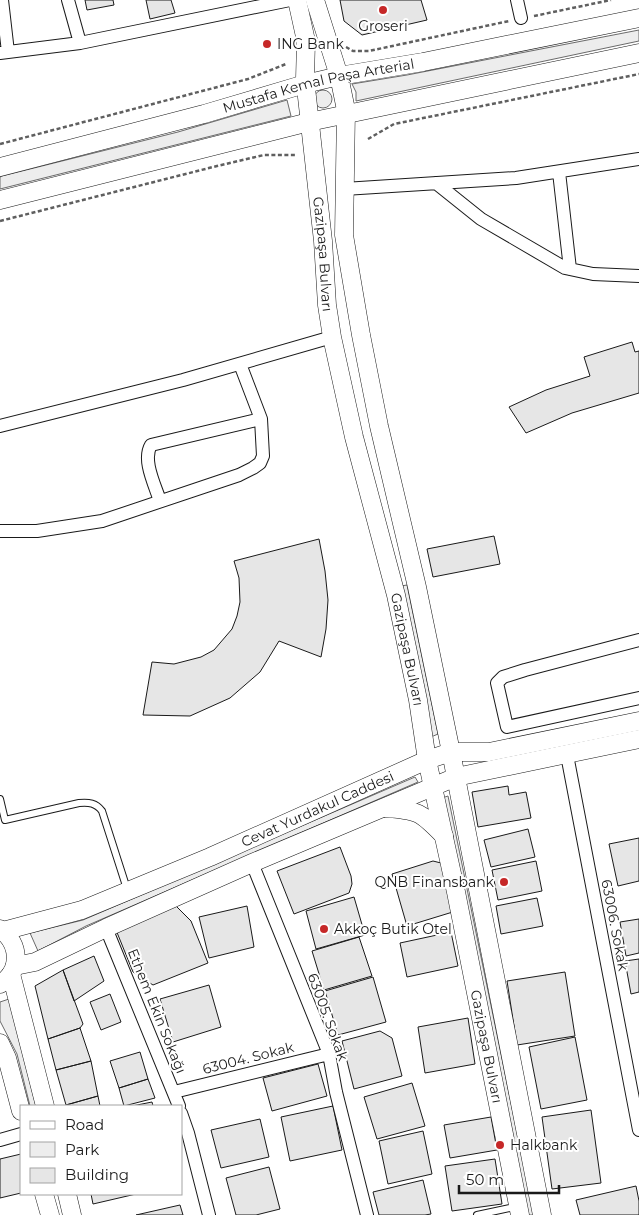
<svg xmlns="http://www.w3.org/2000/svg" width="639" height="1215" font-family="Montserrat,sans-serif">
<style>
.green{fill:#ededed;stroke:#6a6a6a}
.building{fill:#e6e6e6;stroke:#1a1a1a}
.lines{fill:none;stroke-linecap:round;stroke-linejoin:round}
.service-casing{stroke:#1a1a1a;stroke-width:8}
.minor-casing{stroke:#1a1a1a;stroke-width:14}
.secondary-casing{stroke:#1a1a1a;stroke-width:19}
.path{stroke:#5f5f5f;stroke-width:2.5;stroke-dasharray:4 2.5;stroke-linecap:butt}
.service{stroke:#fff;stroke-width:6}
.minor{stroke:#fff;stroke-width:12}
.secondary{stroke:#fff;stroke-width:18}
.poi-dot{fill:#c62828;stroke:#fff;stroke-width:2}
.labels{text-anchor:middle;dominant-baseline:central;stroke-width:4;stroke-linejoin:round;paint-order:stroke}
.poi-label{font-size:14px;fill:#1a1a1a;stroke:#fff;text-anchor:start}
.street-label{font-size:14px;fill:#1a1a1a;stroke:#fff}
</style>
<rect width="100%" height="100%" fill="#fff"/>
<path class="green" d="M639 30V41L356 101V92L352 84 407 75Z
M314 99a9 9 0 1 1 18 0a9 9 0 1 1-18 0Z
M287 100 291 116 0 189V177L2 176 178 132Z
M407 585 438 734 431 737 401 586Z
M415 777 418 782 86 926 38 951 30 933 83 920Z
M448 796 534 1215H528L442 798Z
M9 999 36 1106H30L17 1054 0 1021V1002Z"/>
<path class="building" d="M85 0H113L114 5 87 10Z
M146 0H171L175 13 150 19Z
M340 0H421L427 20 362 35 344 21Z
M632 342 635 352 639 351V393L572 413 526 433 509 407 546 390 590 376 584 357Z
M494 536 500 564 433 577 427 549Z
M319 539 325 571 328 600 326 629 321 657 279 641 260 672 230 698 190 716 143 715 152 662 174 664 201 657 214 650 232 629 237 616 240 602 239 578 234 561Z
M508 786 509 795 526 792 531 818 478 827 472 792Z
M528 829 535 857 491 867 484 840Z
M639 838V881L618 886 609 844Z
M340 847 351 876 352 884 349 893 294 914 277 871Z
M433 861 441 863 456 911 407 926 392 874Z
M536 861 542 891 498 900 492 870Z
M354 897 365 935 316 949 306 911Z
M537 898 543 926 501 934 496 906Z
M176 906 191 921 208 963 153 985 133 972 116 930Z
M247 906 254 947 209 958 199 917Z
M639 919V953L626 956 620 922Z
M451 932 458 966 407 977 400 943Z
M359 937 372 976 324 990 312 951Z
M94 956 104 981 74 1001 63 970Z
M639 959V992L631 994 625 961Z
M63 970 83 1024 80 1028 48 1039 35 986Z
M565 972 575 1036 517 1045 507 981Z
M373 977 386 1022 338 1035 325 991Z
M209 985 221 1027 173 1042 160 999Z
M110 994 121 1022 101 1030 90 1002Z
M468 1018 475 1064 425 1073 418 1027Z
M80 1028 91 1061 56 1070 48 1039Z
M380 1031 392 1038 402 1076 354 1089 342 1041Z
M575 1037 587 1100 541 1109 529 1047Z
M140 1052 148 1079 119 1088 110 1061Z
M91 1061 98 1096 66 1105 56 1070Z
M318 1064 327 1096 272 1111 263 1078Z
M148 1079 155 1098 124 1106 119 1088Z
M412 1083 425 1126 377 1139 364 1097Z
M98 1096 100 1106H66V1105Z
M152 1102 153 1106H132Z
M333 1106 342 1150 290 1161 281 1117Z
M591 1110 601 1183 552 1189 542 1117Z
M491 1117 497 1150 450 1158 444 1125Z
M260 1119 269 1157 221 1168 211 1130Z
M423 1131 432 1174 388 1184 379 1141Z
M21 1154V1193L0 1198V1159Z
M495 1159 502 1204 452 1211 445 1166Z
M269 1167 280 1209 256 1215H236L226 1178Z
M423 1180 431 1214 425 1215H379L373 1192Z
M636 1186 639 1201V1215H580L576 1200Z
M91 1194H136L93 1204Z
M180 1205 183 1215H136Z"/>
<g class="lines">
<defs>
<path id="service" d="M0 799 5 820 79 803C89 802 96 803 102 811L127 889
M477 1215 510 1208"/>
<path id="minor" d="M2 0 8 52
M68 0 80 43
M517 0 521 18
M0 53 80 43 290 0
M559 172 570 269
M436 183 481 219 565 268 593 274 639 276
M344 189 516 178 639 159
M0 426 183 380 332 337
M160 501C155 485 142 460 151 445L261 419
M0 531H37L102 521 239 475 253 468 260 463 263 456 261 419 240 364
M639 640 525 670 503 677 497 683 507 727 639 698
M567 755 639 1130
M252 863 329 1054 336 1092 367 1215
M106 928 179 1106
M174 1092 329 1054
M181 1113 188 1133 209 1215
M0 1140 21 1134"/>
<g id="secondary">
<path id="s1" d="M297 0 306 41 305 79 323 241 327 305 332 337 354 437 396 595 418 700 427 760 456 892 520 1215"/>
<path d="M315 0 339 76 346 110 344 235 361 335 379 426 417 587 451 752 542 1215"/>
<path id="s2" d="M0 167 204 114 305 84 339 76 423 62 639 18"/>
<path d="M0 200 309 122 639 53"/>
<path d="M385 808C418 810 421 812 444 836"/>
<path d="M0 929C20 943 22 971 0 984"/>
<path id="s3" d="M3 931 82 910 210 857 427 760 451 752H489L639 721"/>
<path d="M15 966 35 962 106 928 252 863 456 777 639 739"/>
<path d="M11 974 45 1106"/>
<path d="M0 1043 7 1058 21 1111"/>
<path d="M44 1194 50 1215"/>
<path d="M67 1194 72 1215"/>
</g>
</defs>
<use href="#service" class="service-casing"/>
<use href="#minor" class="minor-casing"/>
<use href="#secondary" class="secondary-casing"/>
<path class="path" d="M534 16 611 0
M346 47 353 51H369L509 21
M368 139 394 124 639 74
M0 144 248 79 286 64
M0 221 217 166 264 155H297"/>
<use href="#service" class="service"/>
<use href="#minor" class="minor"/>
<use href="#secondary" class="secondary"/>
</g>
<g class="poi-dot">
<circle cx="383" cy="10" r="5"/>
<circle cx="267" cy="44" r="5"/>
<circle cx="504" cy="882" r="5"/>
<circle cx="324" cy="929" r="5"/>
<circle cx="500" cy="1145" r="5"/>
</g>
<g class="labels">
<g class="poi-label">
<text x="383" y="26" text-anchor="middle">Groseri</text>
<text x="277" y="44">ING Bank</text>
<text x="494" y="882" text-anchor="end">QNB Finansbank</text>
<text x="334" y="929">Akkoç Butik Otel</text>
<text x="510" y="1145">Halkbank</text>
</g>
<g class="street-label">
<text stroke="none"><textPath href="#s2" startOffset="329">Mustafa Kemal Paşa Arterial</textPath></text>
<text stroke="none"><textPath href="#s1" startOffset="256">Gazipaşa Bulvarı</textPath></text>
<text stroke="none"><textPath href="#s1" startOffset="661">Gazipaşa Bulvarı</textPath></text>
<text stroke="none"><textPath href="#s3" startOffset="338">Cevat Yurdakul Caddesi</textPath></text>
<text transform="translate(615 925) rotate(79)">63006. Sokak</text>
<text transform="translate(157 1011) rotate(68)">Ethem Ekin Sokağı</text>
<text transform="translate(328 1017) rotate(70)">63005. Sokak</text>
<text stroke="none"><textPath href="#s1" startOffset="1066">Gazipaşa Bulvarı</textPath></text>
<text transform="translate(248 1058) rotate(-14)">63004. Sokak</text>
</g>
</g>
<rect x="20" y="1105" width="162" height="90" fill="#ffffff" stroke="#a3a3a3"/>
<rect x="30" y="1121" width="25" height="8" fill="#ffffff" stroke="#a3a3a3"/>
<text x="65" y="1130" font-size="15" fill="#1a1a1a">Road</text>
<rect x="30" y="1142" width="25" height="15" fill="#ededed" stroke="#a3a3a3"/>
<text x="65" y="1155" font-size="15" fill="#1a1a1a">Park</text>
<rect x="30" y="1168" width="25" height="15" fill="#e6e6e6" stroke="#a3a3a3"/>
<text x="65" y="1180" font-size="15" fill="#1a1a1a">Building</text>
<path d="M459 1185v8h100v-8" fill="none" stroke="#1a1a1a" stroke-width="2.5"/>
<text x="466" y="1185" font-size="15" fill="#1a1a1a" stroke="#ffffff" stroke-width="4" paint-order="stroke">50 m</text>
</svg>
